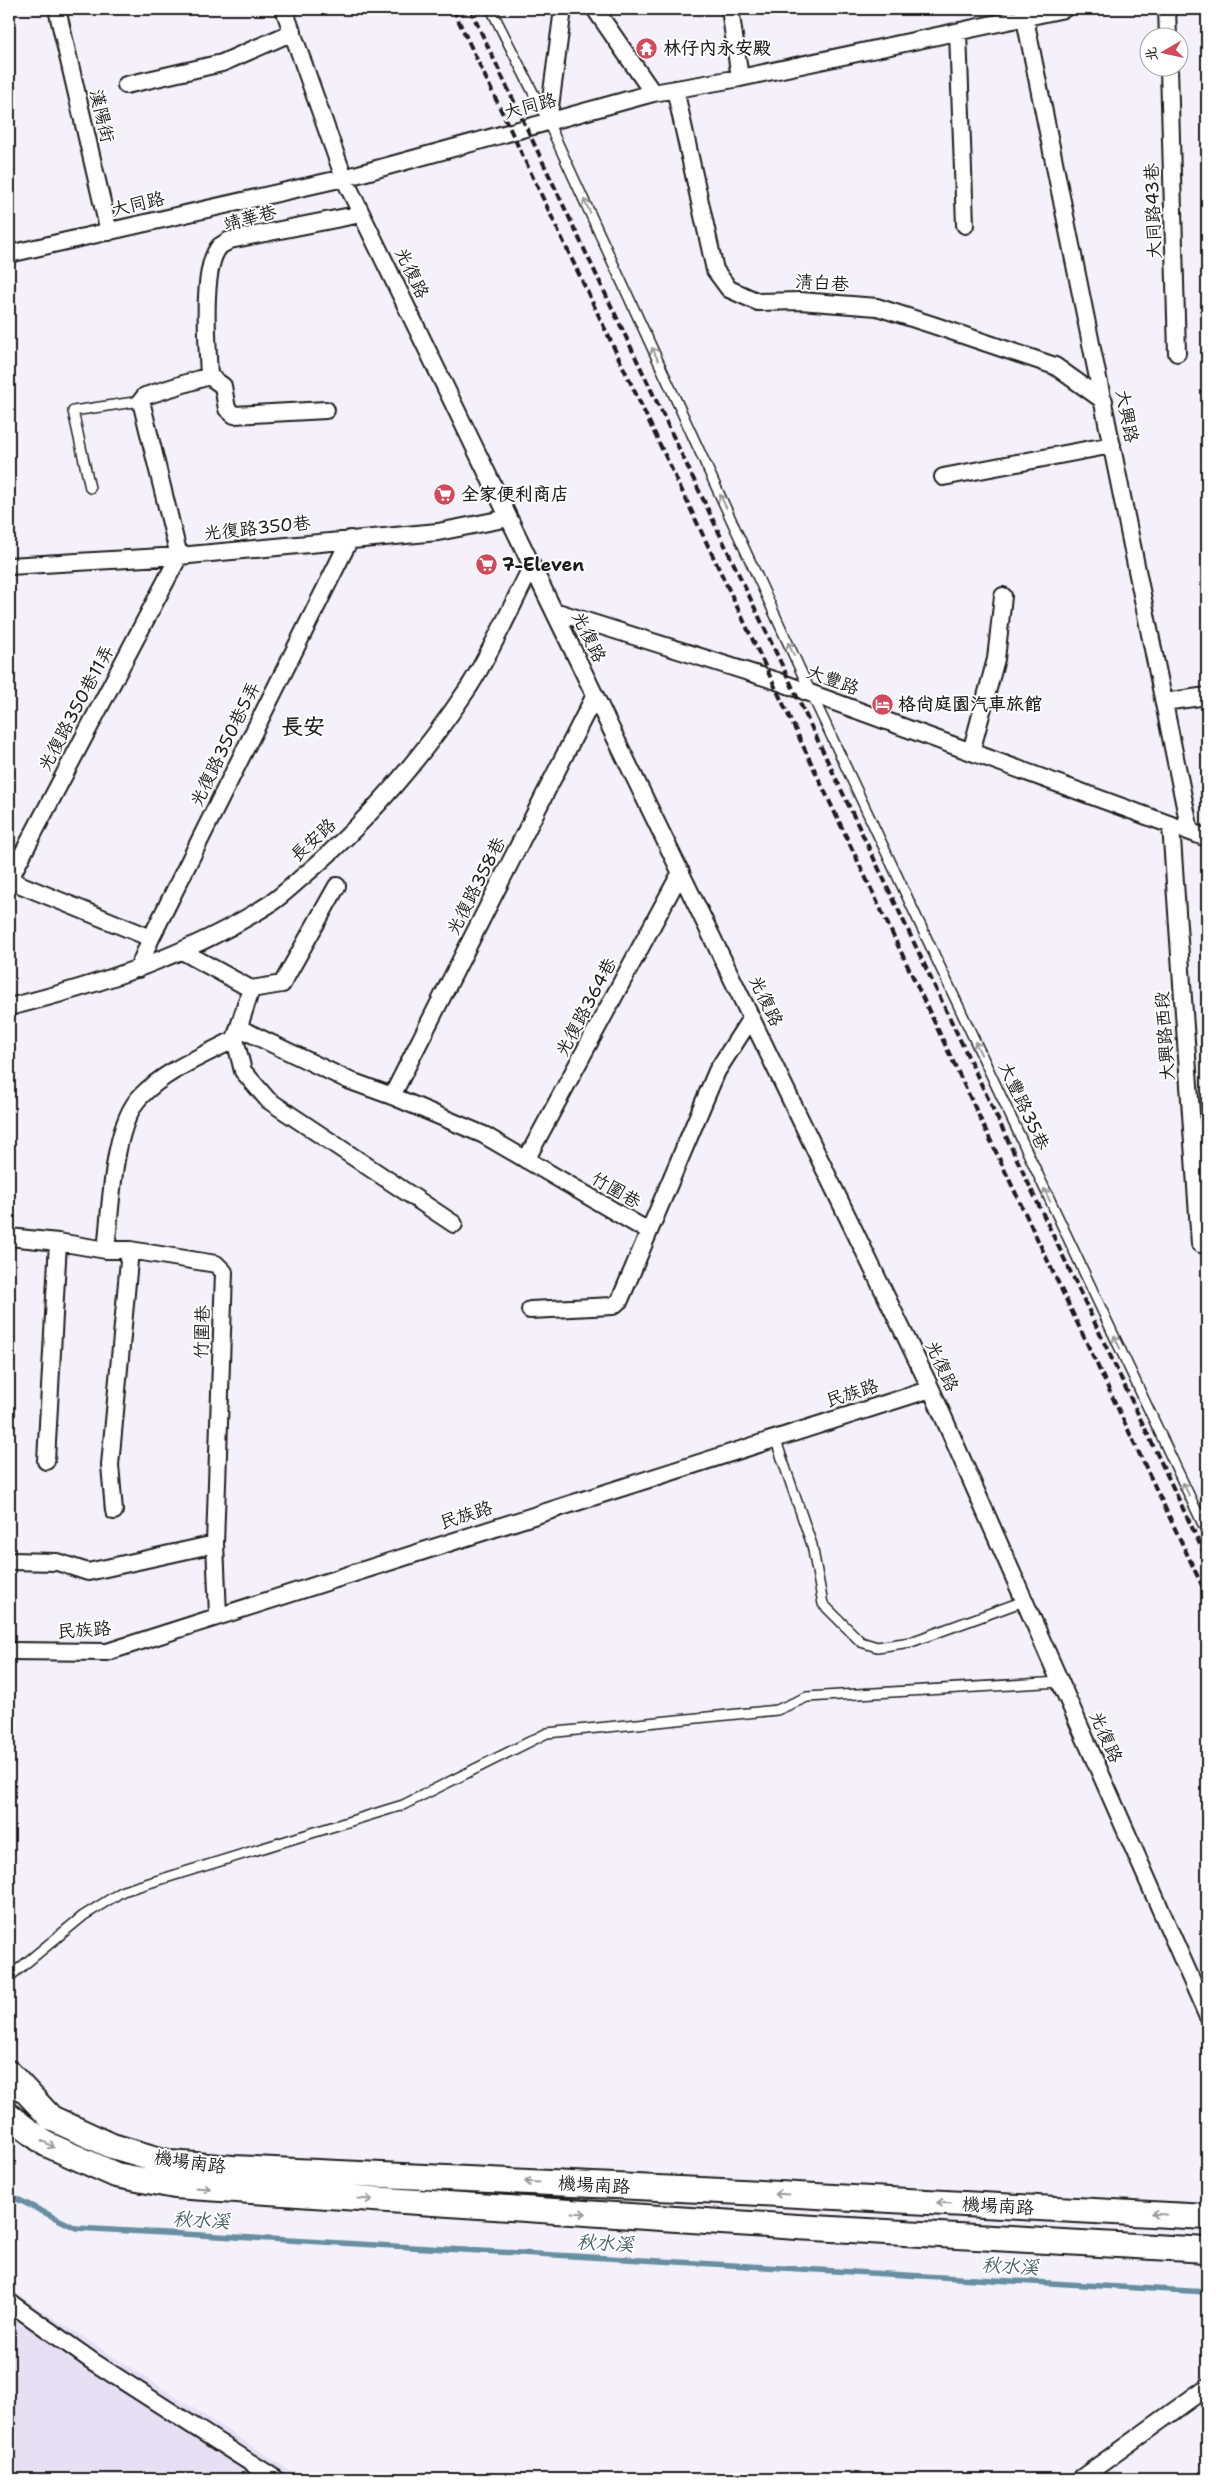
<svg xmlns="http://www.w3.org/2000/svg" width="1216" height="2488" font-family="'Shantell Sans','LXGW WenKai TC',sans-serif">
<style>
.built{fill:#e7e0f5}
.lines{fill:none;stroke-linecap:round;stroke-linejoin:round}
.stream{stroke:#678ea2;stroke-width:5.5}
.lane-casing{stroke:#1c1c1c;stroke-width:12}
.street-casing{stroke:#1c1c1c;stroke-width:20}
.secondary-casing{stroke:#1c1c1c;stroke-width:28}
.lane{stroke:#fff;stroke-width:9}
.street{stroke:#fff;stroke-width:16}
.secondary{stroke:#fff;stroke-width:24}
.rail{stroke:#1c1c1c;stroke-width:4;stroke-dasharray:8 4;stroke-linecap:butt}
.oneway{stroke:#999}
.labels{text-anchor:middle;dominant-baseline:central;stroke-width:4;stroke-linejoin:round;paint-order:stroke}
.poi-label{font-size:18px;font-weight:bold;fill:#1c1c1c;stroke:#fff;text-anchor:start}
.street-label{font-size:18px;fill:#1c1c1c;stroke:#fff}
.water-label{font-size:19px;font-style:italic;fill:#485e6a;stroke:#fff}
.district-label{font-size:22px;font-weight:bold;fill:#1c1c1c;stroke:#fff}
</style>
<rect width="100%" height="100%" fill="#f4f1fa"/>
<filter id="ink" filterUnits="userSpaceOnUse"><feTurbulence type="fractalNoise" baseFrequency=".02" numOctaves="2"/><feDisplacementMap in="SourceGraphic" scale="10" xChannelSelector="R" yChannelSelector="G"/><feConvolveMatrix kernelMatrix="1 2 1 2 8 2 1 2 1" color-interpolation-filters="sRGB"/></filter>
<g filter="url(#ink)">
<path class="built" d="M9 2289 303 2479H9Z"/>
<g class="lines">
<path class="stream" d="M9 2195 76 2228 1207 2292"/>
<defs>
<path id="lane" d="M491 9 548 122 811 693 1207 1533
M90 488 73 411 141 401
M775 1438 812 1545 823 1604 861 1642 877 1647 911 1642 1024 1601
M9 1977 83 1916 123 1891 403 1805 547 1733 777 1710 807 1697 1060 1682"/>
<path id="street" d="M57 9 109 232
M284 9 344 178 931 1389 1207 2015
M595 9 653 93
M730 9 740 78
M1023 9 1190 831
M1167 9 1168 38
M958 32 965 225
M1169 68 1177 353
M126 85 222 63 293 32
M675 89 715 270 729 289 758 302 800 301 877 307 933 325 1055 366 1104 401
M548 122 563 9
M9 254 344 178 653 93 740 78 1064 9
M209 376C208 349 200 267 220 246 223 244 227 242 230 240L361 214
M209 376 223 386 227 409 234 415 326 410
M943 477 1112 445
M9 566 179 556 438 532 509 518
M554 611 777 681 1207 838
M1164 702 1207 696
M971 752 996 659 1003 596
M1171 825 1200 1244
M9 880 179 556 141 401 145 396 209 376
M9 880 151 938
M182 951 251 989
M138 969 151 938 350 539
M9 1007C99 985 189 955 268 905 279 898 290 888 300 879 365 825 422 757 469 687 492 651 512 605 532 566
M239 1028 348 1080 392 1096 484 1135 648 1231
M235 1039 243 1071 268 1100 454 1224
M392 1096 595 695
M526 1160 681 872
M9 1237 58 1242 106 1250H130L216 1264 224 1272 215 1544 218 1615
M106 1250C111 1210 112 1125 141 1096 166 1070 203 1056 235 1039L251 989 282 984 337 886
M530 1310 613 1306 620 1300 717 1071 751 1018
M46 1461 58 1242
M114 1511 110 1465 130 1250
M9 1561 57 1562 88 1572 215 1544
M9 1651 107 1652 931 1389
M9 2302 92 2361 276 2479
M1080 2479 1207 2387"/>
<path id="secondary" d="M9 2073 51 2118 112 2146 170 2163 233 2168 722 2191 1207 2217
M9 2116 46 2144 116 2175 175 2186 797 2227 1207 2250"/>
</defs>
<use href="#lane" class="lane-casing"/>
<use href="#street" class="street-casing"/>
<use href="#secondary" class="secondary-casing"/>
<use href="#lane" class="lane"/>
<use href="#street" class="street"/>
<use href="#secondary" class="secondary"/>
<path class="rail" d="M453 9 1207 1596
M470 9 1207 1559"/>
</g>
<defs><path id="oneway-shaft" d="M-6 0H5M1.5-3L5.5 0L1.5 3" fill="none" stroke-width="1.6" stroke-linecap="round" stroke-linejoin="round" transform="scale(1.25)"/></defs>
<g class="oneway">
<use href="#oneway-shaft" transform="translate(587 206) rotate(-115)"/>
<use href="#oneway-shaft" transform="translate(655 354) rotate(-115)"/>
<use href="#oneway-shaft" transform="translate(723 501) rotate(-115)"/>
<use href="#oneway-shaft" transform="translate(791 649) rotate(-115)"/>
<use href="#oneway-shaft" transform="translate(978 1048) rotate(-115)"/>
<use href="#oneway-shaft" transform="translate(1047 1195) rotate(-115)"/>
<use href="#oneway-shaft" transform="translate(1117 1342) rotate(-115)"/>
<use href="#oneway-shaft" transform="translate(1186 1489) rotate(-115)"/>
<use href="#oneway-shaft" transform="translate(48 2144) rotate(29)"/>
<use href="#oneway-shaft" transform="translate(532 2182) rotate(-177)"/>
<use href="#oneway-shaft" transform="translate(203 2188) rotate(4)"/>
<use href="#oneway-shaft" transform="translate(782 2194) rotate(-177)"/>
<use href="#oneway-shaft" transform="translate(365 2199) rotate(4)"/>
<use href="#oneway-shaft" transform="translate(944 2203) rotate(-177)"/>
<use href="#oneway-shaft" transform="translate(579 2213) rotate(4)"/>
<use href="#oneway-shaft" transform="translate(1159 2214) rotate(-177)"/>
</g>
</g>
<defs>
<symbol id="temple-disc" viewBox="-11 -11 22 22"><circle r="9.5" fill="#d1495b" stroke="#fff"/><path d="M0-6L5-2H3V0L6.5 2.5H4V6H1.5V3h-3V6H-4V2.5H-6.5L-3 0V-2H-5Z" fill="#fff"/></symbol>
<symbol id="supermarket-disc" viewBox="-11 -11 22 22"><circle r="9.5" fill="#d1495b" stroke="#fff"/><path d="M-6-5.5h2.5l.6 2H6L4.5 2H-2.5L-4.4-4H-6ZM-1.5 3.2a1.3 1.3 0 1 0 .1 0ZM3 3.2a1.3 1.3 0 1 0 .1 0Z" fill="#fff"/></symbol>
<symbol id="hotel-disc" viewBox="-11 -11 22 22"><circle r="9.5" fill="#d1495b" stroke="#fff"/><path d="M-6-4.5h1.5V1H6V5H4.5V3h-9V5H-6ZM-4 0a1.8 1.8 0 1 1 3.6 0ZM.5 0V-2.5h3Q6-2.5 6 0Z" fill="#fff"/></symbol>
</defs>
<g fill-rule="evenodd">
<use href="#temple-disc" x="634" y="36" width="25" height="25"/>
<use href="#supermarket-disc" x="432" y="482" width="25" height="25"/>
<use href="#supermarket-disc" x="474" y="552" width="25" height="25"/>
<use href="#hotel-disc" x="870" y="692" width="25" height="25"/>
</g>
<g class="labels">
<g class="poi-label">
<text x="663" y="48">林仔內永安殿</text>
<text x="461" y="494">全家便利商店</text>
<text x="502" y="565">7-Eleven</text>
<text x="898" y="704">格尚庭園汽車旅館</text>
</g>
<g class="street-label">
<text transform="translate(530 106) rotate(-15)">大同路</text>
<text transform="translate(102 116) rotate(77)">漢陽街</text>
<text transform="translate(138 204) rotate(-13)">大同路</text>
<text transform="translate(1153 211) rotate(-92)">大同路43巷</text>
<text transform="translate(250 218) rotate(-15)">靖華巷</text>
<text transform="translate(412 273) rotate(64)">光復路</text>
<text transform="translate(822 283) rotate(3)">清白巷</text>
<text transform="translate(1127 416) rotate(79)">大興路</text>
<text transform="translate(257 528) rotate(-6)">光復路350巷</text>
<text transform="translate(589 637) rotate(64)">光復路</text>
<text transform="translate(833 680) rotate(20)">大豐路</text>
<text transform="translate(76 708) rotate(-62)">光復路350巷11弄</text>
<text transform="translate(225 744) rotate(-64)">光復路350巷5弄</text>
<text transform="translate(313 840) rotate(-43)">長安路</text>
<text transform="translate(476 886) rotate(-63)">光復路358巷</text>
<text transform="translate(766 1001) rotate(64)">光復路</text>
<text transform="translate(586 1007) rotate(-62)">光復路364巷</text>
<text transform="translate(1165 1036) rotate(-94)">大興路西段</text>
<text transform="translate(1024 1106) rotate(65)">大豐路35巷</text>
<text transform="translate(616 1190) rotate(30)">竹圍巷</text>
<text transform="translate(202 1332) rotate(-88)">竹圍巷</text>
<text transform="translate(942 1366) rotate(65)">光復路</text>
<text transform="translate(852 1393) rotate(-18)">民族路</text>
<text transform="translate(466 1515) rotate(-18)">民族路</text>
<text transform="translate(84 1630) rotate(-4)">民族路</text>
<text transform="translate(1106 1737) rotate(66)">光復路</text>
<text transform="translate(190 2162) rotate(8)">機場南路</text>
<text transform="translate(594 2185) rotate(3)">機場南路</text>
<text transform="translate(998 2206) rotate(3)">機場南路</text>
</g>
<g class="water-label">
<text transform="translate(201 2220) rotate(3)">秋水溪</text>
<text transform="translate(605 2243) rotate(3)">秋水溪</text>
<text transform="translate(1010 2266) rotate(3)">秋水溪</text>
</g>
<g class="district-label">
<text x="303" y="726">長安</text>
</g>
</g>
<rect width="1216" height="2488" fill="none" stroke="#fff" stroke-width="30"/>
<rect x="15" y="15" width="1186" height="2458" fill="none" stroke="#1c1c1c" stroke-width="2" filter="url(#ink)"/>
<g transform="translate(1164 52) rotate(261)"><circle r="24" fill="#ffffff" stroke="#a4a4a4"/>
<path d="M0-4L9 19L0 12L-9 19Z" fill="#d1495b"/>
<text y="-8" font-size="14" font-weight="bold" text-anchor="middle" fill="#1c1c1c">北</text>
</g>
</svg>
